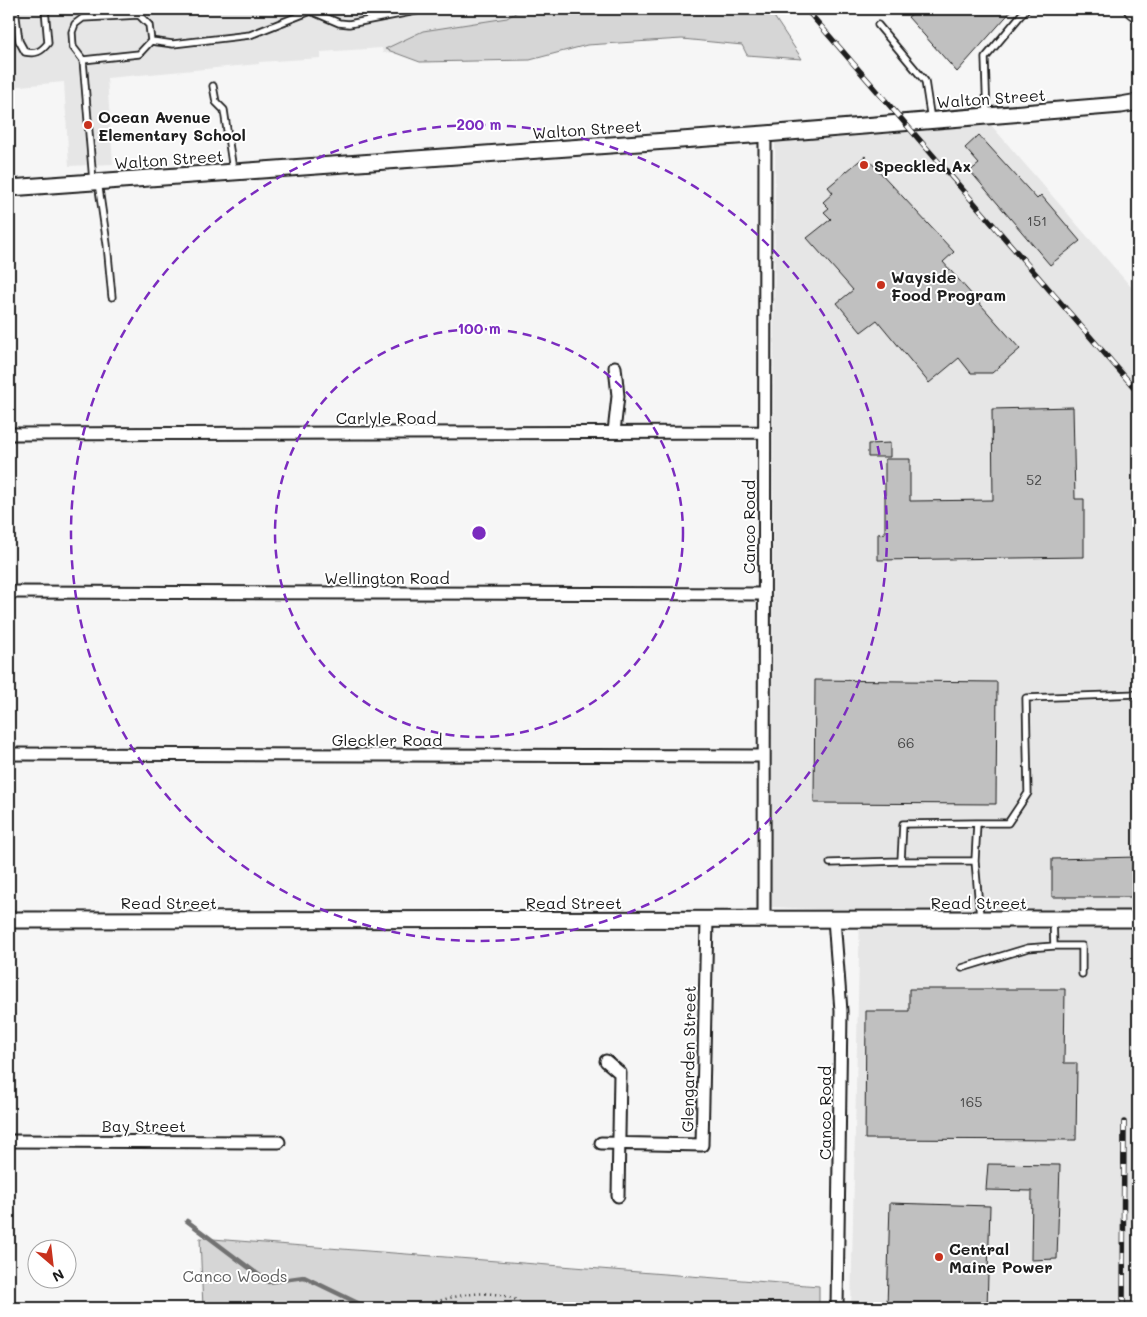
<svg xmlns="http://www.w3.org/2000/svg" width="1147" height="1317" font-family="Mali,sans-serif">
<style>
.built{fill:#e6e6e6}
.green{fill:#d6d6d6;stroke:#797979}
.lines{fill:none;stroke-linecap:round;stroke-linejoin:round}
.stream{stroke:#727272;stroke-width:4.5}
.building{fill:#c0c0c0;stroke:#1c1c1c}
.service-casing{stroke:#1c1c1c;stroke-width:9}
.minor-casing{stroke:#1c1c1c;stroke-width:15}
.tertiary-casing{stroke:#1c1c1c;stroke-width:19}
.trunk-casing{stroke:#1c1c1c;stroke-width:22}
.path{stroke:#1c1c1c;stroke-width:2.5;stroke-dasharray:1 4;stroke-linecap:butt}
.service{stroke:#fff;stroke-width:5.5}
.minor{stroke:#fff;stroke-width:11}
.tertiary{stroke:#fff;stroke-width:15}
.trunk{stroke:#fff;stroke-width:19}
.rail-casing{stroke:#1c1c1c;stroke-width:5.5}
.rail{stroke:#fff;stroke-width:4;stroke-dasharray:11;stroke-linecap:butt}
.ring{fill:none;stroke:#7b2cbf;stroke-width:2.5;stroke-dasharray:9 6}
.poi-dot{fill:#c8321e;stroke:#fff;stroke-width:2}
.labels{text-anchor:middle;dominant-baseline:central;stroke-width:4;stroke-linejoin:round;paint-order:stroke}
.number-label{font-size:14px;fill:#454545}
.street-label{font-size:16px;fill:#1c1c1c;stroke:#fff}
.poi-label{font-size:16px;font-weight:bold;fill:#1c1c1c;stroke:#fff;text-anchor:start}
.park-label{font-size:16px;fill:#5d5d5d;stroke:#fff}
.centre{fill:#7b2cbf;stroke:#fff;stroke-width:2.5}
.ring-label{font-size:15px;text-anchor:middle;font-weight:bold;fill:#7b2cbf;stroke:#fff;stroke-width:4;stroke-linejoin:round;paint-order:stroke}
</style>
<rect width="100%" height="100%" fill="#f6f6f6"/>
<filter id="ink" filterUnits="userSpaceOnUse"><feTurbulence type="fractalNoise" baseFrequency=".02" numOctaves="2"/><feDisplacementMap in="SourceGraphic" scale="10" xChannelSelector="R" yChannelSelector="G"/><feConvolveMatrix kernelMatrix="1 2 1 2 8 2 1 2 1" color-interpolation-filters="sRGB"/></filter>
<g filter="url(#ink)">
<path class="built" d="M9 9H750L760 20 383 53 382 48 321 52V58L259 62V64L107 78 113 164 69 166 64 82 9 87Z
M991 125 1138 295V1308H851L860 911 771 907 775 142Z"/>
<path class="green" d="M522 9H769L802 59 747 55 742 45 682 39 587 45 530 60 420 62 385 49 423 31 507 18Z
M200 1238 819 1286V1308H203Z"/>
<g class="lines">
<path class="stream" d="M187 1221 268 1282 304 1277 368 1308"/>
</g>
<path class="building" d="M918 9H1013L957 72 908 17Z
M979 135 1037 199 1041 195 1080 241 1050 265 970 171 979 164 965 148Z
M865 156 954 252 943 262 1020 349 992 373H971L959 358 929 383 877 320 861 332 837 303 853 290 807 238 831 219 824 212 829 208 823 202 833 193 828 187Z
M1073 407 1075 499H1084V557L878 560V534L885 533V459H910V501L993 500 992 409Z
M890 443V457H868V444Z
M815 680 997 682 996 804 814 803Z
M1138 857V897H1052V859Z
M909 989H1065L1064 1063H1077L1076 1140 865 1139 866 1011H909Z
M988 1164 1060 1165 1057 1259 1031 1260 1032 1191 986 1190Z
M890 1203 990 1206 987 1308H887Z"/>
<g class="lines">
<defs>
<path id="service" d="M15 9 19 41 25 52C36 54 41 52 48 43L45 9
M311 11 339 23 349 24 426 9
M878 25 925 81 931 120
M151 41 173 44 250 35 316 9
M83 60 73 47 72 32 75 24 83 18 139 15 149 25 151 41
M213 86 216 102 224 110 233 170
M987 116 985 58 1026 9
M93 181 83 60 139 54 151 41
M98 182 107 244 112 297
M977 823H1008L1028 793 1026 698 1138 694
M975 861H901L903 824 977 823 975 861 980 917
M830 863 901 861
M1054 946H1082V974
M962 968 1028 948 1054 946 1053 919"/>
<path id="minor" d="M614 432 618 396 615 367
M9 434 764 432
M9 592 764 594
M9 754 764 756
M764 919 765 134
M834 919 841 1011 837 1308
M606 1061 620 1073 618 1196
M9 1141 279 1142
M601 1143 702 1145 707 920"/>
<path id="tertiary" d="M9 188 765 134 1121 105 1138 102
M9 920 1138 919"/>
<path id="trunk" d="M1134 9 1138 12"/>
</defs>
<use href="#service" class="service-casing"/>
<use href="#minor" class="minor-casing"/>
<use href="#tertiary" class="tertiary-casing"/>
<use href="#trunk" class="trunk-casing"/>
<path class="path" d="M417 1308C446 1298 478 1288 509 1297 516 1299 523 1305 530 1308"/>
<use href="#service" class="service"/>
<use href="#minor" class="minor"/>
<use href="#tertiary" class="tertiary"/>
<use href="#trunk" class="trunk"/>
<defs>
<path id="rail" d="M806 9 1138 392
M1123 1308 1124 1122"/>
</defs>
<use href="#rail" class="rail-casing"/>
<use href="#rail" class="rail"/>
</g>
</g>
<g class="ring">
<circle cx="479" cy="533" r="204"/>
<circle cx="479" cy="533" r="408"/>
</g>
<g class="poi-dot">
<circle cx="88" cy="125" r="5"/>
<circle cx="864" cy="165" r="5"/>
<circle cx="881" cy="285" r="5"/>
<circle cx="939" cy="1257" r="5"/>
</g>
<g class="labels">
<g class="number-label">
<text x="1037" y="220">151</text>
<text x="1034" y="479">52</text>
<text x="906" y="742">66</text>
<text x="971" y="1101">165</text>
</g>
<g class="street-label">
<text transform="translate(991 98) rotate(-4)">Walton Street</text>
<text transform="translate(587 129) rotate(-4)">Walton Street</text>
<text transform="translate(169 159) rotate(-4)">Walton Street</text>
<text x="386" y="417">Carlyle Road</text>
<text transform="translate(748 527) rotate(-90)">Canco Road</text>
<text x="387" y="577">Wellington Road</text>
<text x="387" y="739">Gleckler Road</text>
<text x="169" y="902">Read Street</text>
<text x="574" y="902">Read Street</text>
<text x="979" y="902">Read Street</text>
<text transform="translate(688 1059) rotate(-89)">Glengarden Street</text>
<text transform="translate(824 1113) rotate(-90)">Canco Road</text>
<text x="144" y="1125">Bay Street</text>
</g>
<g class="poi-label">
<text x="98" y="116">Ocean Avenue<tspan x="98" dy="18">Elementary School</tspan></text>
<text x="874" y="165">Speckled Ax</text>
<text x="891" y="276">Wayside<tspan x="891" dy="18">Food Program</tspan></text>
<text x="949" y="1248">Central<tspan x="949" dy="18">Maine Power</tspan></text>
</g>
<g class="park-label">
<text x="235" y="1275">Canco Woods</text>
</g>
</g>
<circle cx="479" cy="533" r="8" class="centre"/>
<g class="ring-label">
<text x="479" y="130">200 m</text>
<text x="479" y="334">100 m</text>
</g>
<rect width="1147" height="1317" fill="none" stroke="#fff" stroke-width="30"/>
<rect x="15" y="15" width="1117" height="1287" fill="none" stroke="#1c1c1c" stroke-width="2" filter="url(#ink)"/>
<g transform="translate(52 1264) rotate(152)"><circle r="24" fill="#ffffff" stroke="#a4a4a4"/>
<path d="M0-4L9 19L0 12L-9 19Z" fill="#c8321e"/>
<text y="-8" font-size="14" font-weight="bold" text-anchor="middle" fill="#1c1c1c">N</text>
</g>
</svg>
